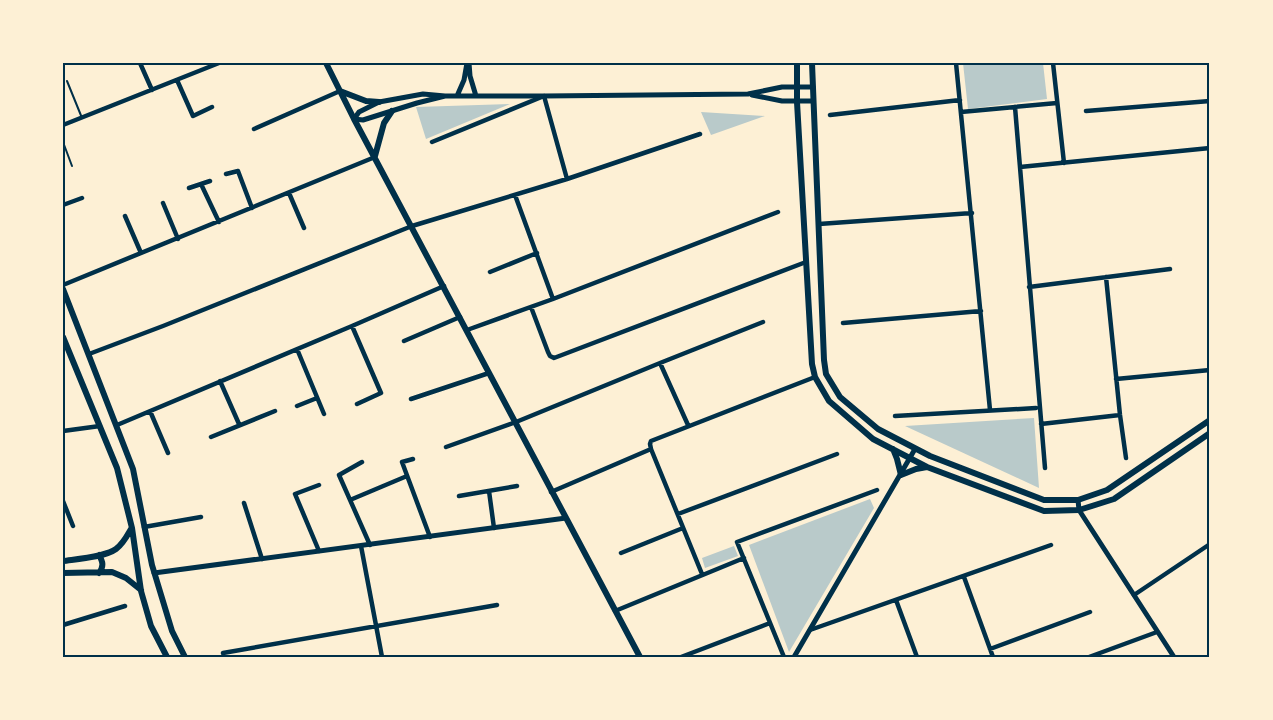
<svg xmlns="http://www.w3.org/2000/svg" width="1273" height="720" font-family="'Fira Sans Condensed',sans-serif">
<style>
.green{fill:#b9caca}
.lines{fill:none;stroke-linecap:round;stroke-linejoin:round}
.service{stroke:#003049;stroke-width:2}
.minor{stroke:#003049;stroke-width:4.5}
.tertiary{stroke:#003049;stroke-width:5}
.secondary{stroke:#003049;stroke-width:6}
.neatline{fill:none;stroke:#003049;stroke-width:2}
</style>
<rect width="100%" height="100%" fill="#fdf0d5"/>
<path class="green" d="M963 63H1043L1047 99 968 109Z
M510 104 426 139 416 107Z
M701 112 765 116 711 135Z
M1034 418 1039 488 905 426Z
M870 499 874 508 789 652 749 545Z
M734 546 738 556 705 568 702 558Z"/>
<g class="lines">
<path class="service" d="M67 81 82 118
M63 142 72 166"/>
<path class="minor" d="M140 63 152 90
M956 63 990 410
M1053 63 1064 163
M177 80 193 116 212 107
M1015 107 1045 468
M1086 111 1210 101
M961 112 1057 103
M830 115 960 100
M63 125 219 63
M254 129 340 91
M432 142 544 96 567 179
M1020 167 1210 148
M226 174 238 171 252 208
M201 184 219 222
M189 188 210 181
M289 193 304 228
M515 195 553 299
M163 203 178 239
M63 205 82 198
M125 216 141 253
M819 224 972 213
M490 272 537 253
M1106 277 1120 415 1126 458
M63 285 375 157
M1029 287 1170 269
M531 307 548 352 550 356 554 358 806 262
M843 323 981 311
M352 326 381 393 357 404
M467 330 553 299 778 212
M404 341 460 317
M297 349 324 414
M89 354 163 326 412 226 567 179 700 134
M660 363 688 425
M1116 379 1210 370
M220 381 239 424
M411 399 489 373
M297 406 317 398
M150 411 168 453
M895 416 1036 408
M1041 424 1120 415
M117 425 352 326 444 286
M63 431 100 426
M211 437 275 411
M446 447 516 422 660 363 763 322
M413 459 402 462 430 537
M362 462 339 475 370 545
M489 491 494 528
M551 492 651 449
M459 496 517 486
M350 500 407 476
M63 501 73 526
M244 503 262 559
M678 514 837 454
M144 527 201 517
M361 546 382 657
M319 551 295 494 319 485
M621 553 683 528
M702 574 651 449 650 444 651 441 815 377
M964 577 993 657
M1134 595 1210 544
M896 600 917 657
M615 611 744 558
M63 625 125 606
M810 630 1051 545
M990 649 1090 612
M223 653 497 605
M681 657 770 623
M784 657 737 542 877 490
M1089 657 1157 632"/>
<path class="tertiary" d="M469 63 470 76 476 96
M752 95 782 101H813
M445 96 417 103 363 120 354 119 359 112 379 102 423 94 445 96H544L748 94 782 87H813
M457 96 464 80 467 63
M1078 500 1079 510 1174 657
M154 573 566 518
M794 657 915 449"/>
<path class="secondary" d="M326 63 354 119 640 657
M797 63V102L812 364 815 377 829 401 873 439 927 467 1044 511 1079 510 1114 499 1210 433
M812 63 824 360 826 374 840 397 878 429 930 456 1044 500H1078L1107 490 1210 420
M340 91 366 101 379 102
M375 156 384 123 392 111
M63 289 133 469 152 565 172 631 185 657
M63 337 117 468 132 528 141 591 151 626 167 657
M893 449 897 459 901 475 916 469 927 467
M63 561C77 559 105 557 116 549 123 544 127 536 131 529
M63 573 112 572 126 578 141 590
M99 573C104 566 103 562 99 555"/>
</g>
<rect width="1273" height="720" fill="none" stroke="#fdf0d5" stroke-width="129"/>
<rect x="64" y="64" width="1144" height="592" class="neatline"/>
</svg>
